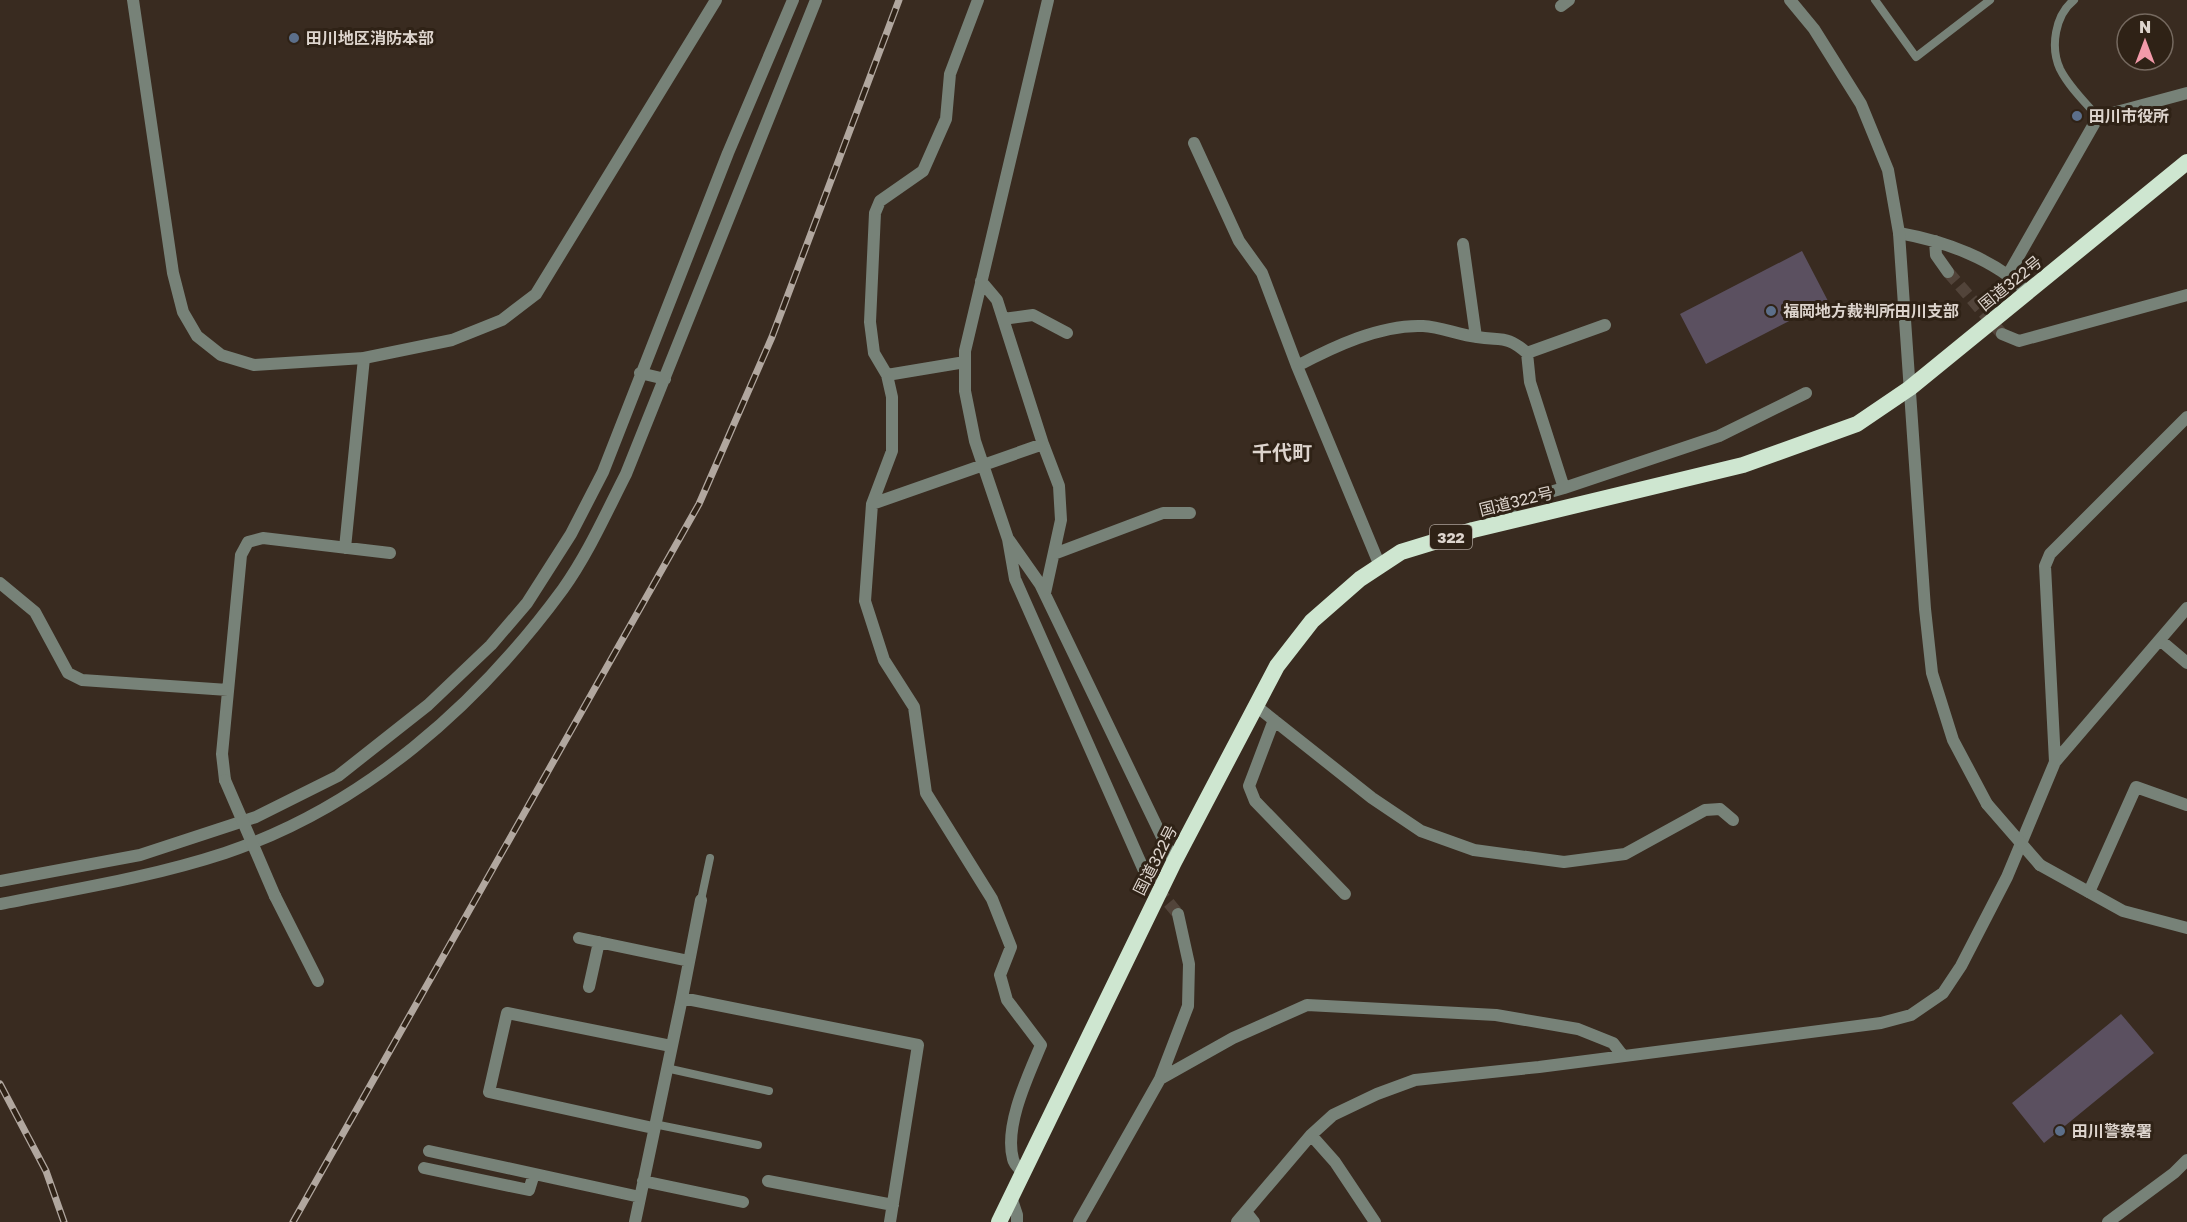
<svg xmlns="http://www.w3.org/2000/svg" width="2187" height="1222" font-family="'Golos Text','Noto Sans JP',sans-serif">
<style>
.building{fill:#5b5060}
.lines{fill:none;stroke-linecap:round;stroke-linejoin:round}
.minor-tunnel{stroke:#52443a;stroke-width:12;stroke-dasharray:12 6;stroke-linecap:butt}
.service{stroke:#778278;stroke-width:8}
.minor{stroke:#778278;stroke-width:12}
.tertiary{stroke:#778278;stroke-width:12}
.trunk{stroke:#cee6d0;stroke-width:16}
.rail-casing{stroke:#b1a79f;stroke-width:7}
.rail{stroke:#2f2216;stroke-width:4.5;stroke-dasharray:14;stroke-linecap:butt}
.minor-bridge{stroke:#778278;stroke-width:12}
.tertiary-bridge{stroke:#778278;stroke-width:12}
.service-dot{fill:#5c6f8a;stroke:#2f2216;stroke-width:2}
.labels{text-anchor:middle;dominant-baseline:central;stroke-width:6;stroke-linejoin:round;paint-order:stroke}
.shield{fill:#2f2216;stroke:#a99f96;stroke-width:1.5}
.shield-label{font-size:15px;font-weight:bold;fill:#ddd4cd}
.poi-label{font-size:16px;font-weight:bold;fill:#ddd4cd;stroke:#2f2216;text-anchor:start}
.street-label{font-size:16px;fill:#ddd4cd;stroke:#2f2216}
.quarter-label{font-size:20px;font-weight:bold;fill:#ddd4cd;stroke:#2f2216}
</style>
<rect width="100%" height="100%" fill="#392b20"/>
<path class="building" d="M1802 251 1828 301 1706 364 1680 314Z
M2121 1014 2154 1053 2044 1143 2012 1103Z"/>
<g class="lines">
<path class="minor-tunnel" d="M1948 272 2002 334
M1146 875 1178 914"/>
<path class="service" d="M1875 0 1916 57 1990 0
M2074 0C2055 15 2050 47 2060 69 2069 87 2085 102 2098 117
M701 900 710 858
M666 1068 769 1091
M654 1124 758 1145"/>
<path class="minor" d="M1048 0 965 351V391L975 441 1008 539 1015 579 1146 875
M1194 143 1239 241 1262 273 1297 366 1380 566
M1899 233C1944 241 1995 259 2027 292
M1935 241 1936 255 1948 272
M1463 244 1476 337
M2009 273 2098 117 2187 93
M981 281 997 300 1043 444
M1003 319 1033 315 1067 333
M2002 334 2019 341 2187 295
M965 362 887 375 892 397V451L872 504 865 601 884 660 914 707 926 793 992 899 1011 947 1000 975 1007 1000 1041 1045C1028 1076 1004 1126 1013 1159 1014 1165 1021 1170 1024 1174
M1297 366C1333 347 1381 324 1423 326 1441 327 1459 335 1477 337 1502 341 1507 335 1527 353L1605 325
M887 375 874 353 870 322 875 213 880 201 923 171 946 119 950 74 978 0
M1564 488 1719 436 1806 393
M872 504 1043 444 1059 486 1061 520 1045 593
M1513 520 1508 504 1564 488 1530 382 1527 353
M1009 540 1040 584 1174 862
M345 548 364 358
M1054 554 1163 513H1190
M0 583 35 612 68 673 82 680 228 690
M2160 640 2187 663
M1256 706 1372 798 1421 831 1474 850 1564 862 1625 854 1705 810 1720 809 1733 820
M1274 720 1249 786 1255 801 1345 894
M2055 762 2045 566 2050 554 2187 417
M225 780 222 754 241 555 248 542 263 538 390 553
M2089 892 2136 787 2187 805
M275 896 318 981
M579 938 689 961
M589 987 599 942
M682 998 701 900
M1160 1079 1233 1038 1307 1005 1496 1015 1578 1029 1613 1043 1623 1056
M653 1128 489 1092 507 1013 671 1046
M1311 1135 1335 1162 1375 1222
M429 1151 640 1197
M424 1168 529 1190 534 1174
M643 1181 743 1202
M768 1181 893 1205
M1012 1200 1017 1215V1222
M1246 1212 1254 1222
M635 1222 682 998 918 1045 890 1222
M1079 1222 1160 1079 1188 1006 1189 964 1178 914
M1237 1222 1311 1135 1333 1115 1377 1094 1415 1080 1539 1067 1881 1023 1911 1015 1943 993 1961 966 2007 877 2055 762 2187 608"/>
<path class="tertiary" d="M133 0 173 273 183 312 197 336 221 355 254 365 364 358 452 340 502 320 536 294 716 0
M1790 0 1814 29 1861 104 1888 170 1899 233 1925 609 1932 673 1953 740 1987 804
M1561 6 1569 0
M640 373 665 379
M2040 865 2123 911 2187 928
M0 881 140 855 256 817 338 776 428 705 491 645 527 603 571 534 603 472 728 153 793 0
M0 904C76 889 152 877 225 853 363 807 478 705 563 589 588 554 606 513 626 474L816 0
M2108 1222 2174 1173 2187 1160"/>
<path class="trunk" d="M999 1222 1174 862 1277 666 1312 621 1360 579 1401 552 1473 530 1743 465 1857 424 1910 388 2187 162"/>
<defs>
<path id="rail" d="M0 1084 46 1171 64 1222
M293 1222 699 504 772 337 899 0"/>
</defs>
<use href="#rail" class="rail-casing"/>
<use href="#rail" class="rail"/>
<path class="minor-bridge" d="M225 780 275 896"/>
<path class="tertiary-bridge" d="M1987 804 2040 865"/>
</g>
<g class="service-dot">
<circle cx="294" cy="38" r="6"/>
<circle cx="2077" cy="116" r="6"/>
<circle cx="1771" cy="311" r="6"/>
<circle cx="2060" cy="1131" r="6"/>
</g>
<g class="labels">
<rect class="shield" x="1430" y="525" width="42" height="24" rx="4.5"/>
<g class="shield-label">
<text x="1451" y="537">322</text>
</g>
<g class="poi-label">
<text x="306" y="38">田川地区消防本部</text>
<text x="2089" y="116">田川市役所</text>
<text x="1783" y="311">福岡地方裁判所田川支部</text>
<text x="2072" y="1131">田川警察署</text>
</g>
<g class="street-label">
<text transform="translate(2010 283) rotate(-39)">国道322号</text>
<text transform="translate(1516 501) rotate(-14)">国道322号</text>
<text transform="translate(1155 860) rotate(-63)">国道322号</text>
</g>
<g class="quarter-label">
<text x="1282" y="452">千代町</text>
</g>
</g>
<g transform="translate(2145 42)"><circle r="28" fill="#2f2216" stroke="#75695f" stroke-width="1.5"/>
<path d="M0-4.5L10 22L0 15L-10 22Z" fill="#f39aaa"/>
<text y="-9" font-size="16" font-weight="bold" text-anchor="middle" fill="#ddd4cd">N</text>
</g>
</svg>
